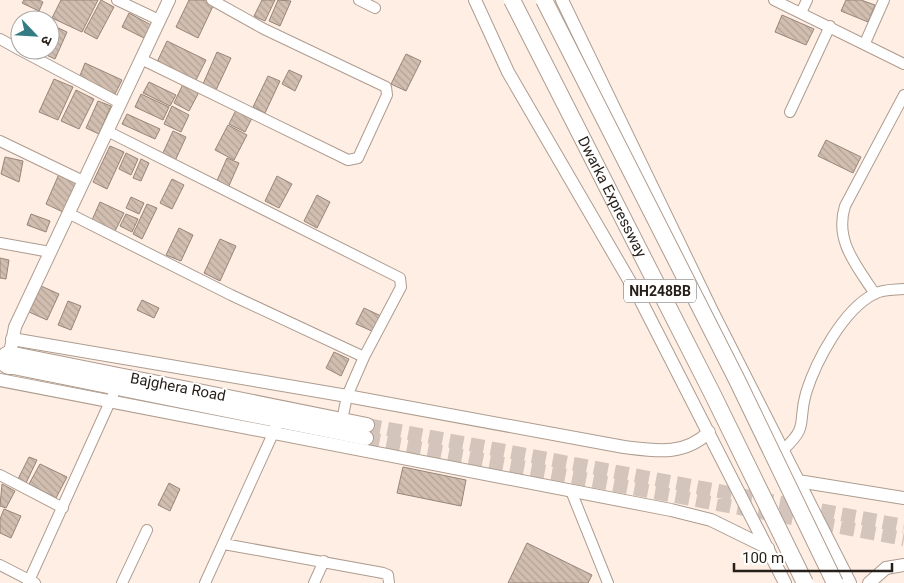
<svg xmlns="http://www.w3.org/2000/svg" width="904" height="583" font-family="Roboto,'Noto Sans Devanagari',sans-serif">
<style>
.building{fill:url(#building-back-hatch);stroke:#978579}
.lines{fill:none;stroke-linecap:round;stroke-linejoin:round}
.secondary-tunnel{stroke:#d3c5bb;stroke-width:14;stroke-dasharray:14 7;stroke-linecap:butt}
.minor-casing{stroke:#ae9c8f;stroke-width:12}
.tertiary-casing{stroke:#ae9c8f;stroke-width:14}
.secondary-casing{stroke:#ae9c8f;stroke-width:16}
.minor{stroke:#fff;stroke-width:10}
.tertiary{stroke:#fff;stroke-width:12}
.secondary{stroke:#fff;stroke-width:14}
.trunk-bridge-casing{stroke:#ae9c8f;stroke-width:18;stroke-linecap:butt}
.trunk-bridge{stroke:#fff;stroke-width:16}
.labels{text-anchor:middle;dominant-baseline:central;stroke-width:4;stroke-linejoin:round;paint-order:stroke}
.shield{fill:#fff;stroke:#67625f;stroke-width:1}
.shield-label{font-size:14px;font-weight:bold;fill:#261f1a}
.street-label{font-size:15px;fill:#261f1a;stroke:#fff}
</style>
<defs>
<pattern id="building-back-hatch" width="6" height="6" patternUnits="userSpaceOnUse" patternTransform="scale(1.25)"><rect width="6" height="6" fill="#d1beb0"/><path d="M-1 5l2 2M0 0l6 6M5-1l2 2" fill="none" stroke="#b3a397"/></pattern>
</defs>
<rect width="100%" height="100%" fill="#feeee3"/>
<path class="building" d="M24 0H39L43 2 39 11 22 3Z
M61 0H98L82 32 52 18Z
M101 0 114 7 97 39 84 32Z
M189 0H207L214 4 198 38 176 27Z
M262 0H275L265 21 254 16Z
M278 0 291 1 280 26 269 21Z
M846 0H861L875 5 868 22 841 11Z
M129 13 151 25 144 38 122 27Z
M38 14 54 21 50 30V20H35Z
M782 15 814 29 806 45 775 32Z
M54 26 67 32 55 59 42 53 43 50H50V35Z
M167 41 206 60 196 80 157 62Z
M217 52 231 58 216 90 203 84Z
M406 54 421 61 406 91 391 84Z
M85 63 122 80 115 94 79 78Z
M289 70 302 76 295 91 282 84Z
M268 76 280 81 265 113 253 107Z
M54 79 73 87 58 120 39 112Z
M149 82 176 95 170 106 143 93Z
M183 84 199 92 189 111 174 103Z
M76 90 94 99 79 129 61 121Z
M141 94 169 107 163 120 135 107Z
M98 101 111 106 99 134 86 128Z
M172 106 189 115 181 132 164 124Z
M236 110 252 118 245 132 229 124Z
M127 114 160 129 155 139 122 124Z
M228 125 247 135 234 160 215 150Z
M173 131 186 137 175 161 162 155Z
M826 140 861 157 853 173 818 156Z
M110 146 124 152 107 189 93 182Z
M126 153 138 159 131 175 119 169Z
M5 157 23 161 19 182 1 174Z
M227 158 239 163 228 188 216 183Z
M141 159 149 163 141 181 133 178Z
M59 174 78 183 65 213 46 204Z
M277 176 292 184 279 208 265 201Z
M172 179 184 185 172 209 160 203Z
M317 195 330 202 317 228 304 221Z
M131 197 144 203 139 214 126 208Z
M100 202 124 213 115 231 92 220Z
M147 204 157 208 142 239 133 234Z
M31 214 50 221 46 232 27 225Z
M126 214 138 219 132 232 120 226Z
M179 228 193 235 181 261 166 255Z
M220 239 236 246 220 281 204 273Z
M0 258 9 260 6 279 0 278Z
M41 286 59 294 47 320 29 312Z
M142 300 159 308 154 318 137 310Z
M68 301 81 306 71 330 58 325Z
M364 308 381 316 374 332 356 324Z
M334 352 349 359 341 376 326 368Z
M29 457 37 460 26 483 18 479Z
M40 464 67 477 56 498 29 484Z
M403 467 466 480 461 506 397 493Z
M169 483 180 489 170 511 158 505Z
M2 484 15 491 6 508 0 506Z
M4 509 21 516 11 538 0 533V519Z
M527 543 592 575 588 583H508Z"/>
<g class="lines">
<path class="secondary-tunnel" d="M367 425 904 526
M366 438 904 539"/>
<defs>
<path id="minor" d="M117 0 159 20
M359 0 375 8
M774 0 904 64
M801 13 807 0
M0 39 20 50
M865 43 884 0
M20 50 120 103
M141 59 348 160 358 158 387 95 386 87 264 29 212 0
M790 112 830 26
M107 131 400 278 401 287 364 357 347 396 341 425
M0 141 83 181
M68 213 231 295 364 357
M0 243 50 252
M875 294C857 266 834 241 845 206L904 95
M783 450C810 425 797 424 806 393 816 361 843 310 874 294 883 289 894 290 904 289
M0 475 63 508
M571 491 608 583
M224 544 383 573 388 575 389 583
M0 565 35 583
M28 583 113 395
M122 583 147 530
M205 583 276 427
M314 583 324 561"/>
<path id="tertiary" d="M475 0 508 72 640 299 785 583
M562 0 712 311 850 583
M12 339 347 396 624 447C657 451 684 456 709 432
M10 353 15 327 169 0
M0 380 671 510 711 520 768 548
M798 481 904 498
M869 583 886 568 904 565"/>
<path id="secondary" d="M3 360a7 7 0 1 1 14 0a7 7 0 1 1-14 0Z
M14 354 367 425
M13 367 366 438"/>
</defs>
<use href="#minor" class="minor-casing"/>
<use href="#tertiary" class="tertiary-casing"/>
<use href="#secondary" class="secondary-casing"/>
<use href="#minor" class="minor"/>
<use href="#tertiary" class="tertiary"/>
<use href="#secondary" class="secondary"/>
<defs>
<g id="trunk-bridge">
<path id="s1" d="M512 0 712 393 805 583"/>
<path d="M544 0 736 378 835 583"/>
</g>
</defs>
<use href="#trunk-bridge" class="trunk-bridge-casing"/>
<use href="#trunk-bridge" class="trunk-bridge"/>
</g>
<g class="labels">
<rect class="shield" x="624" y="279.5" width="72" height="23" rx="4"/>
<g class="shield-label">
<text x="660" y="291">NH248BB</text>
</g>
<g class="street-label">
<text stroke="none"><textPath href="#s1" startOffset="221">Dwarka Expressway</textPath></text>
<text transform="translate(178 387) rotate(11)">Bajghera Road</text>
</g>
</g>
<g transform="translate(35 35) rotate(115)"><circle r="24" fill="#ffffff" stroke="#a8a5a3"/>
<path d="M0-4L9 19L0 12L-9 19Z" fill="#347b85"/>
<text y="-8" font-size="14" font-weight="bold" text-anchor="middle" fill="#261f1a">उ</text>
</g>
<path d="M734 563v8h158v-8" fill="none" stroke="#261f1a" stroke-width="2.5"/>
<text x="742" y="563" font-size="15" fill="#261f1a" stroke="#ffffff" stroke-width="4" paint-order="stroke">100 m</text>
</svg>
